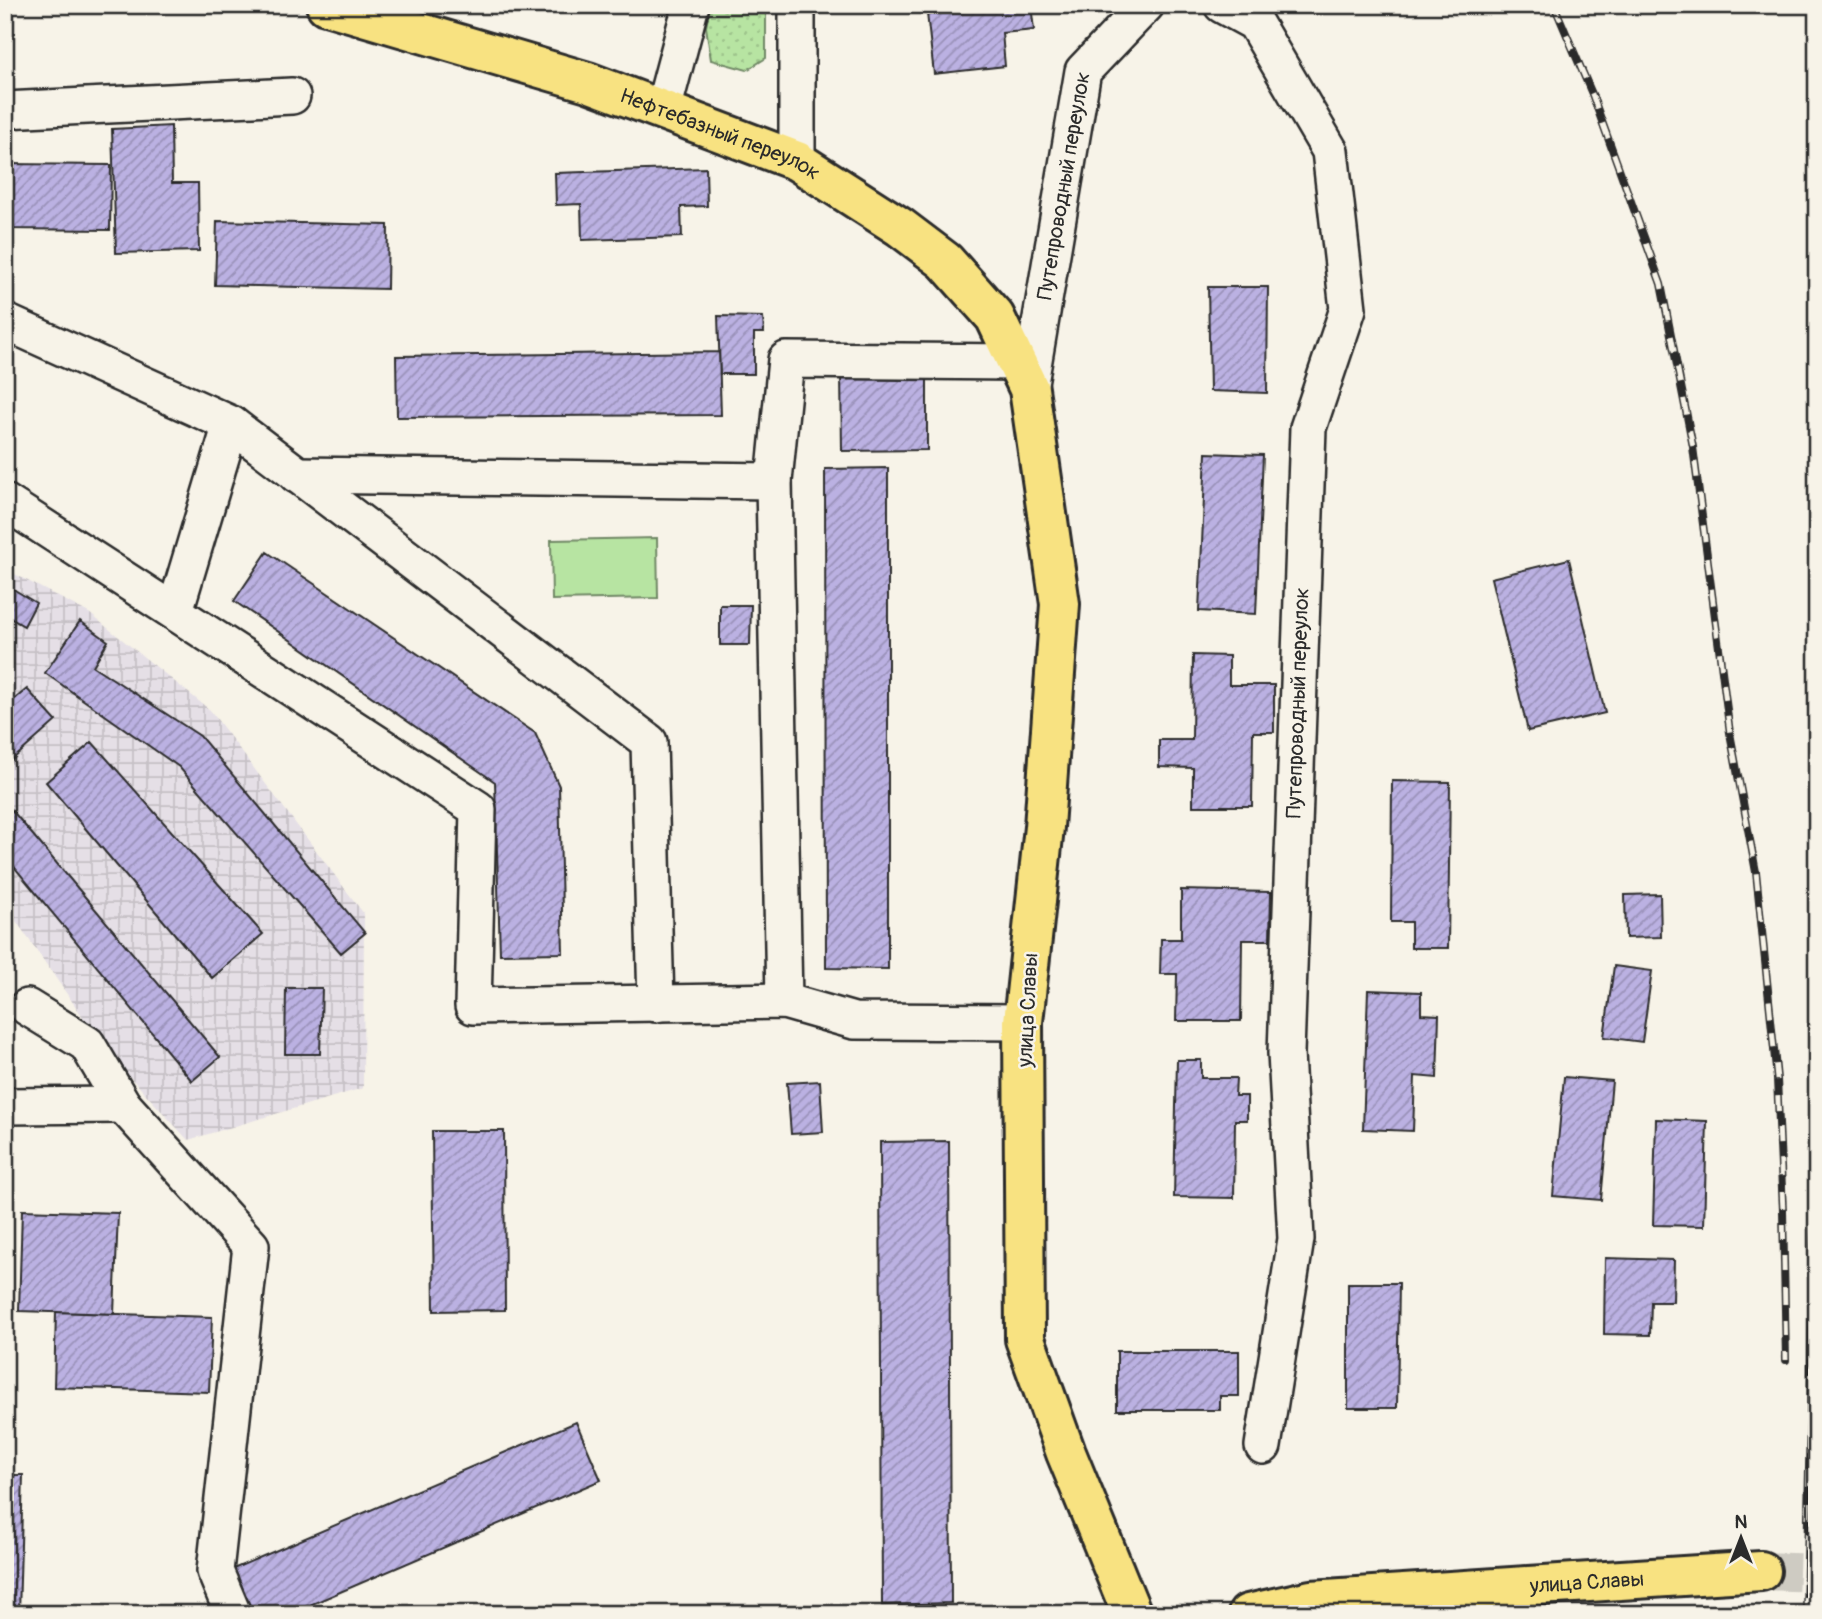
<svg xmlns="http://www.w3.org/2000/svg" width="1822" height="1619" font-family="Pangolin,sans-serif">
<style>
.industrial{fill:url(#industrial-grid)}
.grass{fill:url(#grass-dots);stroke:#718866;stroke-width:2}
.garden{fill:#b7e4a2;stroke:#718866;stroke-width:2}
.building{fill:url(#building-hatch);stroke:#2b2b2b;stroke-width:2}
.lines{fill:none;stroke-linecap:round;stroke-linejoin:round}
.major-tunnel{stroke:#cecbc2;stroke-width:38;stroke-dasharray:38 19;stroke-linecap:butt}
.minor-casing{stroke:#2b2b2b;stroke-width:40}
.major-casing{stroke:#2b2b2b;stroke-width:44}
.minor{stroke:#f7f3e8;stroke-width:35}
.major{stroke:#f8e281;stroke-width:38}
.rail-casing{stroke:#2b2b2b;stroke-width:8}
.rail{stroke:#f7f3e8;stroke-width:5;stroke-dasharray:16;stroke-linecap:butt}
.labels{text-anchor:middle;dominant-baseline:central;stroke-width:5;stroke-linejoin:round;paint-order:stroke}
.street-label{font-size:21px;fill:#2b2b2b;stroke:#f7f3e8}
</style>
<defs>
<pattern id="industrial-grid" width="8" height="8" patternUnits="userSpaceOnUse" patternTransform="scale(1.75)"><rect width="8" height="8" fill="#e5dfe6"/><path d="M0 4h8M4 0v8" fill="none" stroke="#c5c0c5"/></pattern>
<pattern id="grass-dots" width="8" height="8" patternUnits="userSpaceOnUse" patternTransform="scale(1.75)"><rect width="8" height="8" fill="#b7e4a2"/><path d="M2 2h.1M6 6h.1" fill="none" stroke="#9ec48c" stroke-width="1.8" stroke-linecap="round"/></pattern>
<pattern id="building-hatch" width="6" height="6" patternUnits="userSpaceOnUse" patternTransform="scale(1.75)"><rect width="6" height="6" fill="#bbb1e2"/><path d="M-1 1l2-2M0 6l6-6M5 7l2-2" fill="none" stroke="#9890b7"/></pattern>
</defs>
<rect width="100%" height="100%" fill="#f7f3e8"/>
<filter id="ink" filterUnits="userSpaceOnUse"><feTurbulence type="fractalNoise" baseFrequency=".0143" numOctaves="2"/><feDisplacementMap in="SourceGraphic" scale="14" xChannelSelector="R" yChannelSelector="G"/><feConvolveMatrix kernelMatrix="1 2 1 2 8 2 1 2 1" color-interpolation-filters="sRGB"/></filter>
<g filter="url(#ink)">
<path class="industrial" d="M5 569 89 613 210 710 364 914 363 1088 188 1140 108 1053 5 905Z"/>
<path class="grass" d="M710 5H766V58L747 70 711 60 706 27Z"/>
<path class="garden" d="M657 538 658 598 552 600 551 540Z"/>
<path class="building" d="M5 5H11L8 93H5Z
M926 5H1031L1034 30 1002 33 1005 66 934 74Z
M171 126 172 183H198L199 251 116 253 112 129Z
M5 164 111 165 110 230 5 229Z
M706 168 707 206 681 207 682 237 582 240 581 204 556 205 555 173Z
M217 221 388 225 387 289 215 285Z
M1208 287H1268L1267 393 1210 391Z
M718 316 763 317 764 333H754V374H720Z
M719 352 721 415 397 417 396 356Z
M841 372H927V450L842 451Z
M1206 453 1263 455 1256 614 1199 611Z
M888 468V969L826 968 825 469Z
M267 552 535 733 559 786 563 953 500 954 495 782 234 601Z
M1569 559 1605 713 1528 731 1491 578Z
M5 584 36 603 24 626 5 615Z
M720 605H751L750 645H720Z
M80 621 108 641 93 666 200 736 365 933 341 953 179 767 45 673Z
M1193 655 1229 656V685H1274V732H1253L1252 806H1193V768L1159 767V740H1192Z
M27 689 56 721 5 766V707Z
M92 742 263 934 212 978 46 782Z
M1392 781 1450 782 1448 948H1411V922H1391Z
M5 802 220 1057 192 1081 5 856Z
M1181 890 1271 892 1270 940H1242L1241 1021H1176L1177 974H1160L1161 939H1181Z
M1660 894 1661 937 1626 938 1625 895Z
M1614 966 1652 971 1642 1042 1604 1037Z
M286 988H322L320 1054H285Z
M1368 990 1421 992V1014L1439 1015 1437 1078 1415 1076 1413 1131 1363 1129Z
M1177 1060H1201V1078H1236L1235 1096H1247V1120H1235L1234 1198 1174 1197Z
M1564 1077 1612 1081 1601 1200 1553 1196Z
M820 1081 823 1132 791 1134 787 1083Z
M1656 1119 1707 1121 1704 1226 1653 1225Z
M432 1131H504L505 1310 434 1311Z
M949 1141 951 1603 882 1605 880 1142Z
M22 1210 118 1213 114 1314 19 1311Z
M1605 1258 1674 1260 1673 1302H1651L1650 1335 1604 1334Z
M1348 1283H1399L1397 1408H1348Z
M56 1312 212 1317 209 1392 54 1387Z
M1117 1351H1239V1396H1220V1410H1117Z
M576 1422 601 1480 289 1614H244L226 1572Z
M5 1475H23L19 1614H5Z"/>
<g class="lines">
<path class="major-tunnel" d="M1761 1571 1817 1573"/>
<defs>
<g id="minor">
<path d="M797 5V161"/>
<path d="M1222 5 1255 23 1330 151 1348 309 1308 428 1286 1053 1296 1239 1263 1446"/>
<path d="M5 110 292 96"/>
<path d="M663 110 691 5"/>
<path d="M8 323 231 424"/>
<path id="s1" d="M1029 389 1083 71 1146 5"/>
<path d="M297 475 774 481 786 360 1016 362"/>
<path d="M774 481 784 1001"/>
<path d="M5 502 478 809 473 1006 784 1001 854 1021 1023 1022"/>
<path d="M175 611 231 424 649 742 656 1004"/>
<path d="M27 1007 87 1044 123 1105 251 1246 215 1571 233 1614"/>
<path d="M5 1106 123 1105"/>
</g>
<g id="major">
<path id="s2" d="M326 5 588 82 797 161 900 227 945 261 995 317 1029 389 1060 604 1044 827 1023 1022 1025 1339 1066 1453 1132 1614"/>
<path id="s3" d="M1248 1614 1311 1600 1761 1571"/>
</g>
</defs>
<use href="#minor" class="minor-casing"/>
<use href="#major" class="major-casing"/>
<use href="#minor" class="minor"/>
<use href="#major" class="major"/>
<defs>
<path id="rail" d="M1554 5 1592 94 1661 284 1693 447 1730 733 1756 872 1777 1079 1783 1211 1786 1360
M1806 1614 1817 1081"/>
</defs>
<use href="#rail" class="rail-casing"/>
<use href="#rail" class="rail"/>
</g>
</g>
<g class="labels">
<g class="street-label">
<text stroke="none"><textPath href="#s2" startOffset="415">Нефтебазный переулок</textPath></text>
<text stroke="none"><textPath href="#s1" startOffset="206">Путепроводный переулок</textPath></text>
<text transform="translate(1298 703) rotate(-88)">Путепроводный переулок</text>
<text transform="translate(1028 1010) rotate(-87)">улица Славы</text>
<text stroke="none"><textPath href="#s3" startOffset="341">улица Славы</textPath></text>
</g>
</g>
<rect width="1822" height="1619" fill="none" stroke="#f7f3e8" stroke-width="28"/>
<rect x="14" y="14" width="1794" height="1591" fill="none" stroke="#2b2b2b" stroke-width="2.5" filter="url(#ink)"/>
<g transform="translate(1741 1538)" stroke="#f7f3e8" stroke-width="5" paint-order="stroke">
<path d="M0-5L12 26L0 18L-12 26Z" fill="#2b2b2b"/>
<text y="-10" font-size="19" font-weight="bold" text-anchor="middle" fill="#2b2b2b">N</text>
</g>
</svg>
